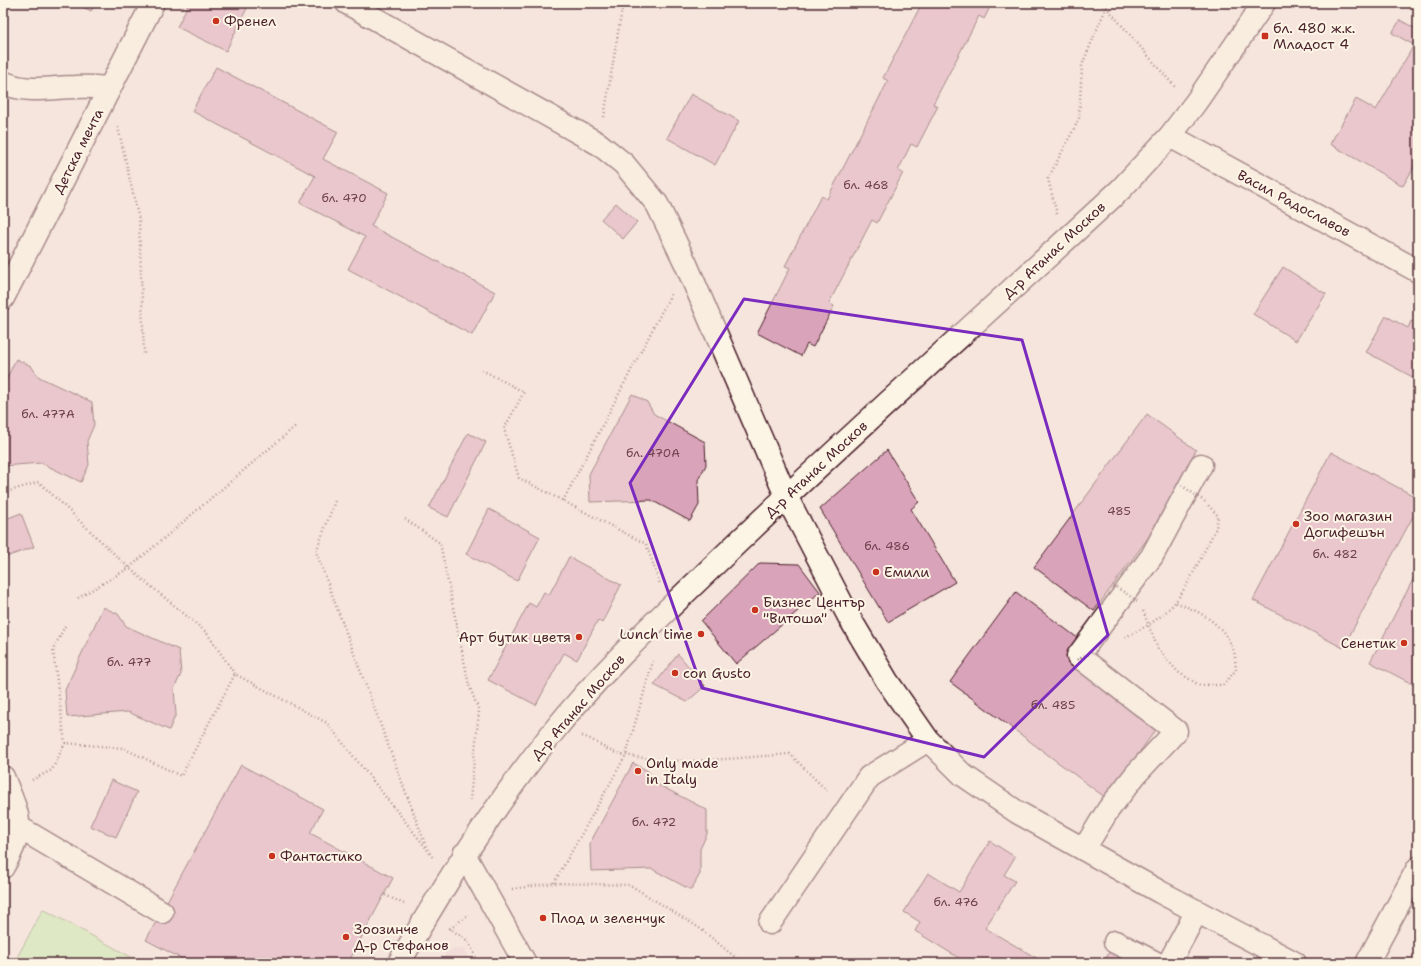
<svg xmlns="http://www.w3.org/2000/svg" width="1421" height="966" font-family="'Shantell Sans',sans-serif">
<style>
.built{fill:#edd1d2}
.green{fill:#c0eaa7;stroke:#858469}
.building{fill:#d9a3b9;stroke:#4a1f2b}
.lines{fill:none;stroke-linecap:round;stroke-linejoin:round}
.minor-casing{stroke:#4a1f2b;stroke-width:25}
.path{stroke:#4a1f2b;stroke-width:2.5;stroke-dasharray:1 3;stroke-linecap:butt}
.minor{stroke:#fcf5e5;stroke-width:22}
.path-bridge{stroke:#4a1f2b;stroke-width:2.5;stroke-dasharray:1 3;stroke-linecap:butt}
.marked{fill:none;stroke:#7b2cbf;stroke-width:3;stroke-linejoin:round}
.poi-dot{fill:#c8321e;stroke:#fcf5e5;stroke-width:1.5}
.labels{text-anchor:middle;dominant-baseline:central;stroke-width:4;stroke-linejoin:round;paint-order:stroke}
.number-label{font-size:12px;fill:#6e404e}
.poi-label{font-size:14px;fill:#4a1f2b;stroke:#fcf5e5;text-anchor:start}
.street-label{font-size:14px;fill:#4a1f2b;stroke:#fcf5e5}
</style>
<rect width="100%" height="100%" fill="#f5e5dc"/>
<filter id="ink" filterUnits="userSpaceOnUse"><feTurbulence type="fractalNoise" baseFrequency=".025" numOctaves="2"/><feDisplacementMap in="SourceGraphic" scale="8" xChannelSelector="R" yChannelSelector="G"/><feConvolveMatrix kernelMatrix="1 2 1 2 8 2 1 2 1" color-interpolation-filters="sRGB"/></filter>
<g filter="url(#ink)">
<path class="built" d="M454 948 465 950 472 963H440L446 953Z"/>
<path class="green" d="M43 909 142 963H14Z"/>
<path class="building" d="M75 3H96L91 11Z
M189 3H238L247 8 226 51 177 27Z
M922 3H992L984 19 979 16 933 104 938 106 917 147 911 144 898 171 903 173 877 223 872 220 829 303 834 306 813 347 807 344 801 356 757 333 790 268 785 266 821 196 827 199 888 81 883 78Z
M1400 20 1418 30V160L1403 186 1330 144 1356 99 1376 110 1414 45 1392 33Z
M216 67 338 132 323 159 388 193 371 226 495 292 472 335 348 269 365 237 300 203 315 176 192 111Z
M691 94 739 121 715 165 667 138Z
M616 203 637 222 623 239 601 219Z
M1283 267 1326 294 1296 341 1253 314Z
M1386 316 1408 328 1411 321 1418 325V380L1366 352Z
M16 359 31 366 39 377 92 402 94 425 87 441 89 465 81 482 41 463 3 466V386Z
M632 394 647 402 654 414 705 442 706 465 698 480 699 505 690 521 651 500 590 502 589 474Z
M1147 414 1196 450 1148 538 1094 611 1034 567Z
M468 433 486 442 448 517 429 508Z
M887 450 919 502 911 509 955 582 888 622 820 509Z
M1331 452 1418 498V507L1343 648 1253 600Z
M489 509 540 537 517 581 466 554Z
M21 513 34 547 3 558V520Z
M569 557 621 585 602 623 598 620 577 660 564 653 536 705 488 680 529 603 536 607 544 592 549 595Z
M760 563 799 564 820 592 736 664 701 621Z
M1418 570V687L1370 662Z
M1016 592 1083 642 1069 662 1157 728 1106 798 950 682Z
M103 607 118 614 126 626 179 650 181 674 174 689 176 714 169 730 128 712 67 717 65 690Z
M678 654 705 686 687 702 654 685Z
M633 763 648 771 655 783 707 810V834L700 849V874L691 890 652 869 591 871 590 843Z
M241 765 323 809 310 833 393 878 348 963H190L146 940Z
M111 780 137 792 116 837 90 826Z
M990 841 1015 857 1004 875 1015 881 985 928 1045 963H967L915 931 920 922 904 912 928 873 959 892Z
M1110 951 1130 963H1103Z"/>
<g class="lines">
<defs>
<path id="minor" d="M347 3 599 144 624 164 657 204 686 264 786 496 849 617 887 681 928 740 963 775 1017 812 1160 892 1295 963
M3 82C25 94 52 87 76 87 87 86 98 87 110 88
M1170 136 1418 271
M3 298 153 3
M3 777C20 819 26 826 3 867
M20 828 162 912
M1084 849 1108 810 1136 774 1176 731 1078 656 1152 556 1201 465
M464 854 525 963
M770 923 869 777 928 740
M1115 942 1156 963
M399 963C445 883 495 804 553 732 606 665 671 607 732 548 859 426 992 309 1121 189L1170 136 1196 102 1264 3
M1169 963 1197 911
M1367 963 1418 868"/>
</defs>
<use href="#minor" class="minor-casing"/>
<path class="path" d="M1099 3 1106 7 1175 87
M604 117 623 3
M118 127 139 220 144 354
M1057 214 1048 179 1079 119 1082 65 1108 3
M482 370 524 392 504 429 519 478 646 544 660 584
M3 493 39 482 129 568 206 632 235 674
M335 501 316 552 427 849 433 858
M563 501 671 294
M405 519 440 543 469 685 479 711 470 800
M78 598 129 568 297 425
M1143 611 1158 649 1178 672 1199 685H1223L1236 670C1235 664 1236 655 1233 649 1223 623 1199 611 1175 602
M1125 637C1145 628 1167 615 1179 597 1193 576 1204 551 1216 528L1218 516 1208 505
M582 736C595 739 604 750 617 753 673 767 732 758 790 754L828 792
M65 743 123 748 181 776 235 674 327 723 427 849
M32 780 52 770 65 743 53 650 66 624
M554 883 626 755 653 661
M512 889 554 883 630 885 701 929 742 963
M385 895 404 904
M449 928 468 941 479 963
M450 929 469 914"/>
<use href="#minor" class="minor"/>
<path class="path-bridge" d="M1178 483 1207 503
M1113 585 1139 602
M1077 660 1097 650"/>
</g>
</g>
<path d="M0 0H1421V966H0ZM744 299 1022 340 1108 635 984 757 702 688 630 483Z" fill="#f5e5dc" fill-opacity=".55" fill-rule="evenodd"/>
<path class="marked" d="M744 299 1022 340 1108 635 984 757 702 688 630 483Z"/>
<g class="poi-dot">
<circle cx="216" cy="21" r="4"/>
<rect x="1261" y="32" width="8" height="8" rx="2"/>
<circle cx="1296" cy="524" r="4"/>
<circle cx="876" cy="572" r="4"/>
<circle cx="755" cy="610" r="4"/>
<circle cx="701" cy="634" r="4"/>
<circle cx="579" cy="637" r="4"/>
<circle cx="1404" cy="643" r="4"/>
<circle cx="675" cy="673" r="4"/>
<circle cx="638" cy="771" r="4"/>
<circle cx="272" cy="856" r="4"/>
<circle cx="543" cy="918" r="4"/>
<circle cx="346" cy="937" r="4"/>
</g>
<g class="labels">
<g class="number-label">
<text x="866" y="185">бл. 468</text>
<text x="344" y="198">бл. 470</text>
<text x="48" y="414">бл. 477А</text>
<text x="653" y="453">бл. 470А</text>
<text x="1119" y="511">485</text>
<text x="887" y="546">бл. 486</text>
<text x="1335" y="554">бл. 482</text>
<text x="129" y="662">бл. 477</text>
<text x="1053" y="705">бл. 485</text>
<text x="654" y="822">бл. 472</text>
<text x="956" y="902">бл. 476</text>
</g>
<g class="poi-label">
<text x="224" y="21">Френел</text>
<text x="1273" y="28">бл. 480 ж.к.<tspan x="1273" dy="16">Младост 4</tspan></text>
<text x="1304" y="516">Зоо магазин<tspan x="1304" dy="16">Догифешън</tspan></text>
<text x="884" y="572">Емили</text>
<text x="763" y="602">Бизнес Център<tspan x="763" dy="16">"Витоша"</tspan></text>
<text x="693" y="634" text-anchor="end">Lunch time</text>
<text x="571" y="637" text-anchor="end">Арт бутик цветя</text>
<text x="1396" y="643" text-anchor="end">Сенетик</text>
<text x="683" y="673">con Gusto</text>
<text x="646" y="763">Only made<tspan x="646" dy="16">in Italy</tspan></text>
<text x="280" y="856">Фантастико</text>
<text x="551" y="918">Плод и зеленчук</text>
<text x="354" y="929">Зоозинче<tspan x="354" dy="16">Д-р Стефанов</tspan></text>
</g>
<g class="street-label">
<text transform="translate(78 151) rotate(-63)">Детска мечта</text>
<text transform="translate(1294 203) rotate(28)">Васил Радославов</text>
<text transform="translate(1054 250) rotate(-43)">Д-р Атанас Москов</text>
<text transform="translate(816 469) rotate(-43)">Д-р Атанас Москов</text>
<text transform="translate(578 707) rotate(-49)">Д-р Атанас Москов</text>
</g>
</g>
<rect width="1421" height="966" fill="none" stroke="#fcf5e5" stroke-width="16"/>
<rect x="8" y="8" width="1405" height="950" fill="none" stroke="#4a1f2b" stroke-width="1.5" filter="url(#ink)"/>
</svg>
